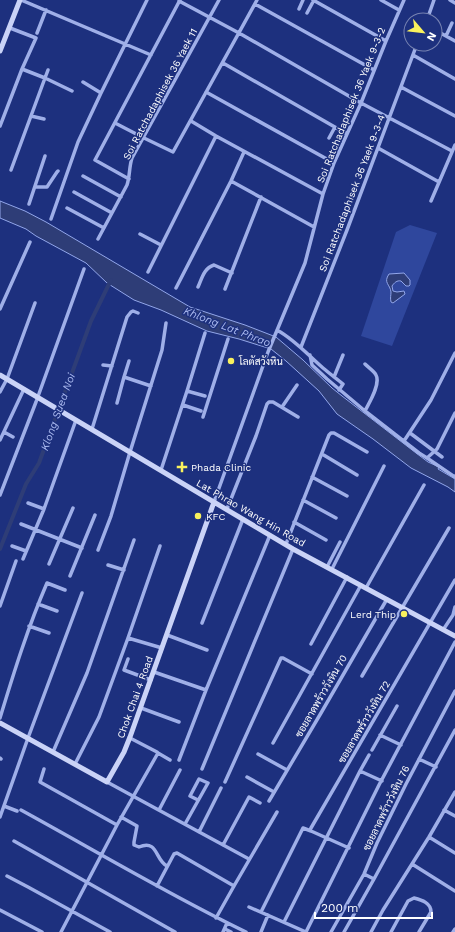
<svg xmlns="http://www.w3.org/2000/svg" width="455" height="932" font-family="'Work Sans',Sarabun,sans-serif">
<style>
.green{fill:#2f479d}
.water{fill:#2e3d77;stroke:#92a6ea}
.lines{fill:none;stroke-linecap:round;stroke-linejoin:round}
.canal{stroke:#2e3d77;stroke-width:4}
.street{stroke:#9fafe8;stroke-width:3.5}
.secondary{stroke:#cad3f7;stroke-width:5}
.poi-dot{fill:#f9f15d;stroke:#1d307e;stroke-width:1.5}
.labels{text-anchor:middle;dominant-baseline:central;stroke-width:3;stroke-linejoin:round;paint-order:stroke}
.street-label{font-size:10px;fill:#fff;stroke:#1d307e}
.poi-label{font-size:10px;fill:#fff;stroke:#1d307e;text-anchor:start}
.water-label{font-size:11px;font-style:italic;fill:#abbaf0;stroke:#1d307e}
</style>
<rect width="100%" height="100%" fill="#1d307e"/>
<path class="green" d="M410 225 437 233 392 346 361 336 396 232Z"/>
<path class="water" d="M0 201 25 211 46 222 190 307 245 325 276 337 303 360 332 388 342 396 416 453 428 462 439 467 438 469 455 479V492L448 487 411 468 373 439 337 414 319 391 286 361 271 349 239 339 207 331 161 310 134 300 107 283 86 263 36 236 26 229 0 218Z
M404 273 410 280V285L409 286H406L401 281C397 280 394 283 392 286L393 291 397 292 404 291 405 294 393 303 391 302C390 298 391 295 391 292 390 284 383 283 389 274Z"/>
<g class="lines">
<path class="canal" d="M0 549 26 484 39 463 91 321 111 280"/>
<path class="street" d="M21 0 151 55
M313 0 386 41
M381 0 399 10
M450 0 455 3
M179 1 239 33 361 103 452 151
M255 4 374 70
M299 9 303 0
M307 13 314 0
M427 20 434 0
M435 30 455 41
M37 33 46 10
M446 36 452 23
M413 55 455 79
M223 63 347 134
M48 70 45 78 72 91
M83 82 101 93
M401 87 455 116
M206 92 334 163
M31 116 44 119
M191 121 216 136 323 194
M115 123 144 138 173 152 257 0
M0 126 22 69 36 38 10 28
M329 138 335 127
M378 148 439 182
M11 170 45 78 22 69
M83 176 121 197
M129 179 95 160 180 0
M231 181 314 227
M35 187H47L57 172 58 171
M74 192 112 213
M431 201 455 145
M29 204 45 156
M67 208 104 228
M51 219 78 142 101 93 147 0
M140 234 161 245
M98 239 127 185C130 176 129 167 132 158L219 0
M148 272 216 136
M198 287C202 278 204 268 214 265L232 273
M176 288 231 181 244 152
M225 289 261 197
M0 309 30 242
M277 330C295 340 308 355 323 368 330 374 337 379 343 384L339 390
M301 347 347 230 417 44
M310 355 312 365 327 379 365 411 419 453 427 458 455 477V476
M129 361 124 377 151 386
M103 365 112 366
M334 377 343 355
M187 391 205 396
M0 392 7 379 35 303
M117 403 124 377
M183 405 201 411
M282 407 297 385
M365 411C369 403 381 384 376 375 374 371 369 368 365 364
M203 417 228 339
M92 429 127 317 131 312 133 311 138 313
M4 432 13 437
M410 433 442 457
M0 440 24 389
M404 441 431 400 455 353
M322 454 357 475
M427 458 437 449 455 413
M161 470 187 391 205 333
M312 477 347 496
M0 495 36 402 84 269
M303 500 336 518
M214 502 268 352 305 263 323 194 334 163 361 103 386 41 404 0
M28 503 44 509
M227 509 256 436 267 404 269 402H273L298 417
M294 522 326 540
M21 524 82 548
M286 544 329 435 331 433H334L367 452
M12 546 26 551
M98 550 111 516 130 452 162 350 166 323
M23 559 44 509 76 420
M49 564 73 508
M108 565 124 570
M327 567 340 542
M332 569 384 466
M70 576 95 515
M366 588 424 485
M38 604 57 611
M0 606 16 561
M202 623 243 519
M29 626 49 633
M443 630 453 615 455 607
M167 635 207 650
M128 638 162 648
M311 644 347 577
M128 659 124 670 151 680
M154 672 206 690
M362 676 449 528
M141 708 179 722
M0 718C14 672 28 627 47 583L65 590
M380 735 401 745
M273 743 361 585
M372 750 397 706
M53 752 87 673 134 540
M158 753 170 760
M258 754 287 770
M0 758 1 759
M419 759 436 767
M179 760 206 690 270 535
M75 764 99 717 128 638 160 546
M44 769 40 782 117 825
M202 769 293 549
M360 771 382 781
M247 777 274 792
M107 782 249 859
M225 782 281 658H283L312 674
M269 801 321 713 387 599
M4 806 17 811
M21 810C96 851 169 895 246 932
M159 810 180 770
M444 810 455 816
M0 817 28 738 82 593
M121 817 137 826 134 842V845L139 847C158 839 155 860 167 866
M185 824 208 783 199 779 190 796 198 800
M311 828 455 580
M199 832 221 788
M429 837 455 853
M14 841 175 932
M223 845 249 797 260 803
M412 864 455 891
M364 874 374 879
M7 876 28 887 110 932
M157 886 174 854 177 853 234 886
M249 907 306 932
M0 910 42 932
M261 912 303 828 311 831 349 848
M216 918 234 886 277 812
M284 922 360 771 369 755
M225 929 231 932
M61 932 117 825 158 753 157 752 130 738
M223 932 227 923
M261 932 268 915
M306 932 379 785 455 642
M331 932 364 874 377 843 406 784 455 691
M344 932 374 879 455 730
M371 932 383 910 429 837 455 792
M391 932 408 901 414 898C422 900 431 903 431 912L419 932
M453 932 455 929"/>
<path class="secondary" d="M0 51 20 0
M0 375 293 549 455 636
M0 723 107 782 124 752 130 737 214 502"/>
</g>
<g class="poi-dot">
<circle cx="231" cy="361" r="4"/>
<path d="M180 461h4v4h4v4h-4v4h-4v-4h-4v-4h4z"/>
<circle cx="198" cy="516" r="4"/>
<circle cx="404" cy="614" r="4"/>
</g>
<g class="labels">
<g class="street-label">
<text transform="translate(160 94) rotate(-62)">Soi Ratchadaphisek 36 Yaek 11</text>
<text transform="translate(351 105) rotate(-68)">Soi Ratchadaphisek 36 Yaek 9-3-2</text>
<text transform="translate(352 193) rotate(-69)">Soi Ratchadaphisek 36 Yaek 9-3-4</text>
<text transform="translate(251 513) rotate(30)">Lat Phrao Wang Hin Road</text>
<text transform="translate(321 696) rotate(-60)">ซอยลาดพร้าววังหิน 70</text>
<text transform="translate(135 697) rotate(-70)">Chok Chai 4 Road</text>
<text transform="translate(364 722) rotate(-60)">ซอยลาดพร้าววังหิน 72</text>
<text transform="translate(386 808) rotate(-64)">ซอยลาดพร้าววังหิน 76</text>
</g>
<g class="poi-label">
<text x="239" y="361">โลตัสวังหิน</text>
<text x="191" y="467">Phada Clinic</text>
<text x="206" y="516">KFC</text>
<text x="396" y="614" text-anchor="end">Lerd Thip</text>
</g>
<g class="water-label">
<text transform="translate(227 327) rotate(21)">Khlong Lat Phrao</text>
<text transform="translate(58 412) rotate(-70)">Klong Suea Noi</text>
</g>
</g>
<g transform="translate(423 32) rotate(118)"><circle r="19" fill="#1d307e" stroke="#7783b2"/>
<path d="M0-3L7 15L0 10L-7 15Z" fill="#f9f15d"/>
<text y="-6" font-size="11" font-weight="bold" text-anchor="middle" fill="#ffffff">N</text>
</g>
<path d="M315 912v6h117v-6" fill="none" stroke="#ffffff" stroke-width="2"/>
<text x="321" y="912" font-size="12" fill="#ffffff" stroke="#1d307e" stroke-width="3" paint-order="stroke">200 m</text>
</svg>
